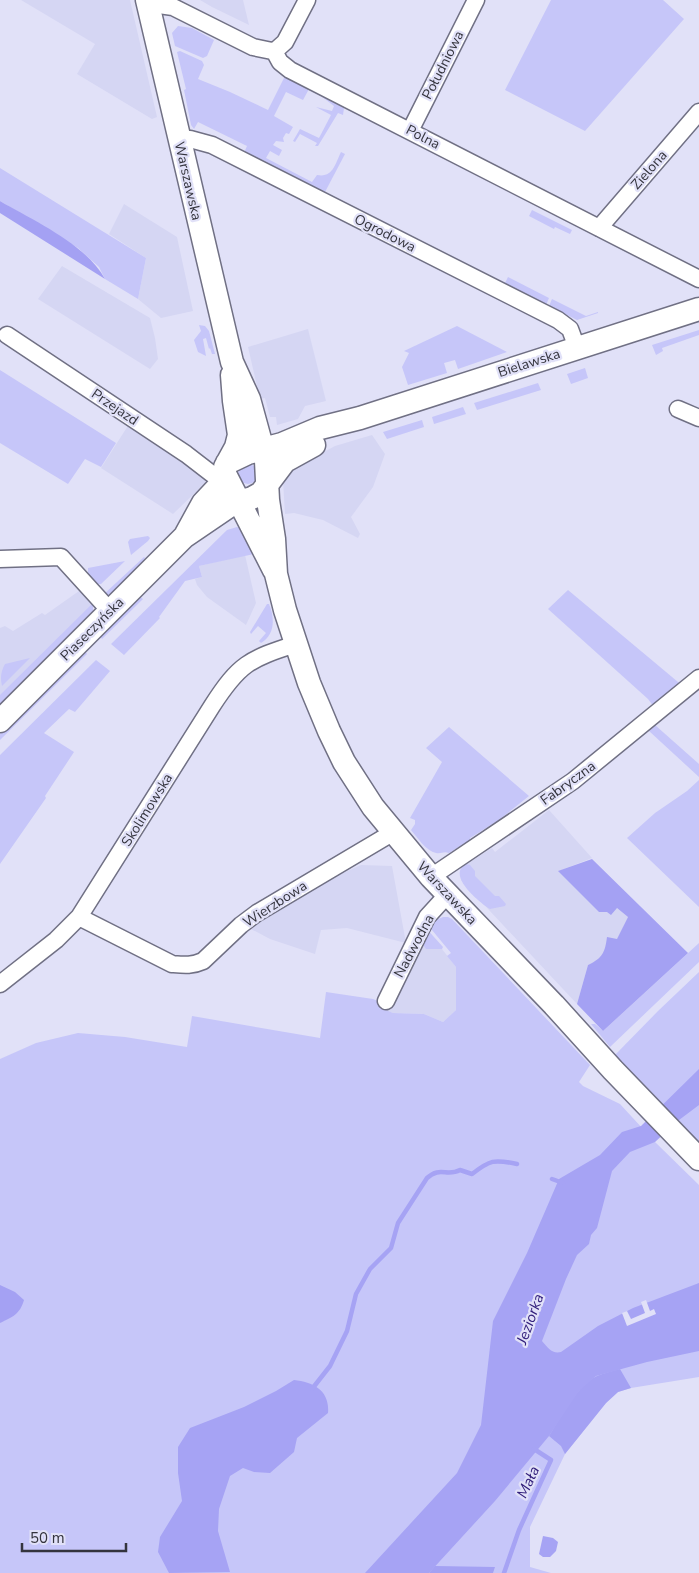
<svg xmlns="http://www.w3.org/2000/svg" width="699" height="1573" font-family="'Nunito Sans',sans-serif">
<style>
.built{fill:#d5d6f3}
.green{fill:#c6c6f9}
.forest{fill:#a4a1f3}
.water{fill:#a6a3f4}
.pier{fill:#e1e1f8}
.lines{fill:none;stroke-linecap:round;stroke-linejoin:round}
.stream{stroke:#a6a3f4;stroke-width:4.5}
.street-casing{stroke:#707084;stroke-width:19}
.secondary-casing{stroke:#707084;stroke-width:25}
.street{stroke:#fff;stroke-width:16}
.secondary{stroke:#fff;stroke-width:22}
.labels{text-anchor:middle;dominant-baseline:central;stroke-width:4.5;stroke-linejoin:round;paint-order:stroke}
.street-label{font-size:14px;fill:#34343d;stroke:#e1e1f8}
.water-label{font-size:15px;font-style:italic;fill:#33207c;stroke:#e1e1f8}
</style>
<rect width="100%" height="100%" fill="#e1e1f8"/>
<path class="built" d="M21 0H130L157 117 152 119 77 74 95 44Z
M200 0H243L249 25 212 7Z
M124 204 177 237 193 311 161 318 138 299 146 258 109 234Z
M62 266 150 318 155 338 158 359 150 369 38 299Z
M308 329 326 401 305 406 298 419 277 425 276 417H270L265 398 260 399 248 347Z
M131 421 205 474V483L173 514 101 468Z
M372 435 385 454 373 487 351 517 360 534 358 538 323 520 294 513 285 514 283 480 292 469 335 446Z
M245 555 256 603 246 625 207 597 197 585 195 579 202 577 199 566Z
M79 591 93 603V608L0 708V628L5 626 13 631 42 613 45 615Z
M549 810 592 858 559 871 617 908 628 917 617 940 597 961 588 965 577 1004 461 880 462 867 492 848 495 852Z
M361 865 392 866 406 943 347 928 321 930 315 954 270 939 249 928 316 885Z
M422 943 427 948 442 949 456 967V1010L443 1022 424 1014 393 1013 385 1010Z"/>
<path class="green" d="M551 0H663L684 19 585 131 505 90Z
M178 26 192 28 214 40 207 56 203 58 175 46 172 33Z
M180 51 202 61 204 65 198 79 230 92 268 110 285 76 309 89 303 100 286 92 274 116 293 127 289 134 286 133 283 138 284 142 276 141 273 145 282 150 279 156 270 151 266 158 312 182 317 175C333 178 335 164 341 152L345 154 325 192 260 160 259 162 243 155 247 146 198 122 194 129 191 125 184 90 186 89 177 52Z
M321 96 344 108 343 115 338 113 318 146H315L317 143 300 134 295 142 293 141 300 129 319 138 331 115 316 107 332 111 334 106Z
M0 168 146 258 138 299 105 279 99 267 78 248 0 201Z
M532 210 572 230 570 234 555 227 554 229 529 216Z
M508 277 549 298 546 305 497 280 505 283Z
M552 299 586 316 598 312V313L577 320 549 306Z
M199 325 205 326 209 331 215 354H212L210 348 209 349 206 338 203 339 206 356 198 352 194 340 201 331Z
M457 326 507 352 458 369 455 360 444 363 447 373 408 385 402 367 409 353 404 351Z
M699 330V335L662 348 663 351 656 355 652 345Z
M585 368 588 378 571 384 567 374Z
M0 370 116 443 101 467 85 459 68 484 0 443Z
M538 383 541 390 477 410 474 403Z
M463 407 466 414 434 424 432 417Z
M422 420 424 427 387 439 383 432Z
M238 474a10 10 0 1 1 20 0a10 10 0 1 1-20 0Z
M237 527 241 528 254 554 199 566 202 577 185 581 159 617 160 618 124 655 111 644 227 530Z
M148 536 150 538 148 541 131 555 128 542 130 539Z
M144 557 145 558 121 590 112 596 103 595Z
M125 561 101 584H98L88 574V568Z
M568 590 678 682 682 685 654 707 648 699 548 609Z
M139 596 143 599 102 639 100 636Z
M93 603V612L0 708V695Z
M267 604H269C275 618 275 635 261 643L259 641 266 633 258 626 251 634 250 632Z
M85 651 87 654 0 740V734Z
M30 658 2 686C0 678 1 671 5 664Z
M96 660 110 671 75 712 69 709 44 733 74 752 45 796 46 798 0 864V755Z
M655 725 699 764V777L649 731Z
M449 727 529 796 499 820 470 838V840L449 853C443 851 442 854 436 853 426 851 417 837 411 830L415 824V820L410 818 442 762 426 748Z
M699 780V907L627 838 655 813 687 791Z
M466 864 470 865 475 871V876L495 896H499L506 904 505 906 490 909C479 902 446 875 466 864Z
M443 917H448L452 919 590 1065 579 1082 583 1086 620 1104 655 1142 699 1185V1377L631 1388 618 1392 606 1403 565 1454 541 1504 530 1527V1567L551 1573H0V1059L36 1043 78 1033 125 1037 187 1047 192 1016 320 1038 326 992 373 999 388 1005 386 1010 393 1013 424 1014 443 1022 456 1010V967L447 956 451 953 427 924 433 918 436 920Z
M425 927 443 947 442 949H426L422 943Z
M699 943V962L610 1047 591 1024H595L603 1031Z
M699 972V1143L615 1055 658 1011Z"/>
<path class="forest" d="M0 201C34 221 86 244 105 279L0 213Z
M592 859 688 953 603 1031 577 1004 588 965C603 958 605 952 607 937L617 939 628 917 617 908 611 915 607 912H599L558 871Z
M0 1285 15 1292 24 1300C20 1314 13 1317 0 1323Z
M620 1369 631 1388 618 1392 606 1403 565 1454 561 1446 549 1436C561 1417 577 1385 597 1376 604 1373 612 1371 620 1369Z
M435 1566 495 1567 493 1573H429Z"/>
<path class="water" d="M699 1069V1105L679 1120 655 1142 630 1152 612 1171 597 1228 591 1235 589 1244 577 1255 566 1279 542 1341C548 1348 552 1354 561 1352L598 1326 633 1308 699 1283V1351L647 1362 596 1376 579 1391 549 1436 495 1501 429 1573H365L457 1473 481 1425 493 1321 527 1253 559 1179 600 1155 622 1132 641 1126Z
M294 1380C314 1382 330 1391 328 1413L297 1438 294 1452 270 1473 254 1472 243 1468 230 1476 219 1509 218 1531 230 1572 169 1573 158 1552 160 1537 182 1501 178 1473V1447L190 1428 244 1407 276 1391Z
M543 1536 553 1538 558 1542 556 1551 550 1557H543L539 1554Z"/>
<path class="pier" d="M646 1300 650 1311 654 1309 656 1314 627 1326 622 1313 627 1311 631 1319 645 1313 641 1302Z"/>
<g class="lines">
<path class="stream" d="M552 1179 563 1183
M312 1389 330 1366 347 1331 356 1294 370 1269 391 1248 398 1223 427 1178C440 1166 447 1177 460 1170L472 1174C490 1160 494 1159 517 1164
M504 1573 519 1530 551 1460 534 1449"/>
<defs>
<path id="street" d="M148 6 159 5 173 7 253 47 272 51 276 50 285 42 307 0
M274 51 280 62 290 70 699 279
M410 131 476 0
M178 140 190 139 212 145 558 320 570 329 577 348
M599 228 699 112
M7 335 186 454 221 481
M678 409 699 418
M0 559 61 557 111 612
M431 877 573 781 699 678
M79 917 172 964C184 965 192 966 203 961L241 925 257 913 392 833
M0 984 56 940 79 917 212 706C239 664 249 659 296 644
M386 1001 427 917 448 894"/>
<path id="secondary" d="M147 0 232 362 249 399 266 461 268 500 274 539 276 574 285 610 309 683 329 731 344 762 373 807 431 877 554 1005 613 1070 699 1159
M232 375 234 401 239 435 236 447 225 467V474L274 570
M227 463 248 453 282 444 320 428 360 418 699 309
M186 534 203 503 218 487 225 474
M0 721 184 537 234 503 252 498 261 493 285 461 314 445"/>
</defs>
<use href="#street" class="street-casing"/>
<use href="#secondary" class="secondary-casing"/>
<use href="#street" class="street"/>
<use href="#secondary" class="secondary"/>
</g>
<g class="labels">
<g class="street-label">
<text transform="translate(443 65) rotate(-63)">Południowa</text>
<text transform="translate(423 137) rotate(27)">Polna</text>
<text transform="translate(649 170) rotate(-49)">Zielona</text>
<text transform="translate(188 181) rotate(77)">Warszawska</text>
<text transform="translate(385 233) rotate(27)">Ogrodowa</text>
<text transform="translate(529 363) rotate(-18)">Bielawska</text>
<text transform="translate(115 407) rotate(34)">Przejazd</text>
<text transform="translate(92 629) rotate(-45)">Piaseczyńska</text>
<text transform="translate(568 783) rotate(-36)">Fabryczna</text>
<text transform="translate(147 810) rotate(-58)">Skolimowska</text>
<text transform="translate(447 893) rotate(47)">Warszawska</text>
<text transform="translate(275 904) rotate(-33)">Wierzbowa</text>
<text transform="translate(414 946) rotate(-62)">Nadwodna</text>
</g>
<g class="water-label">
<text transform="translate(530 1319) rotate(-70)">Jeziorka</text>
<text transform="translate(528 1482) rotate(-65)">Mała</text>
</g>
</g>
<path d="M22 1543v8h104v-8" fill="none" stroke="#34343d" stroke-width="2.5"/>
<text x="30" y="1543" font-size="15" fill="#34343d" stroke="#e1e1f8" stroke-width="4" paint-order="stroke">50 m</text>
</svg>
